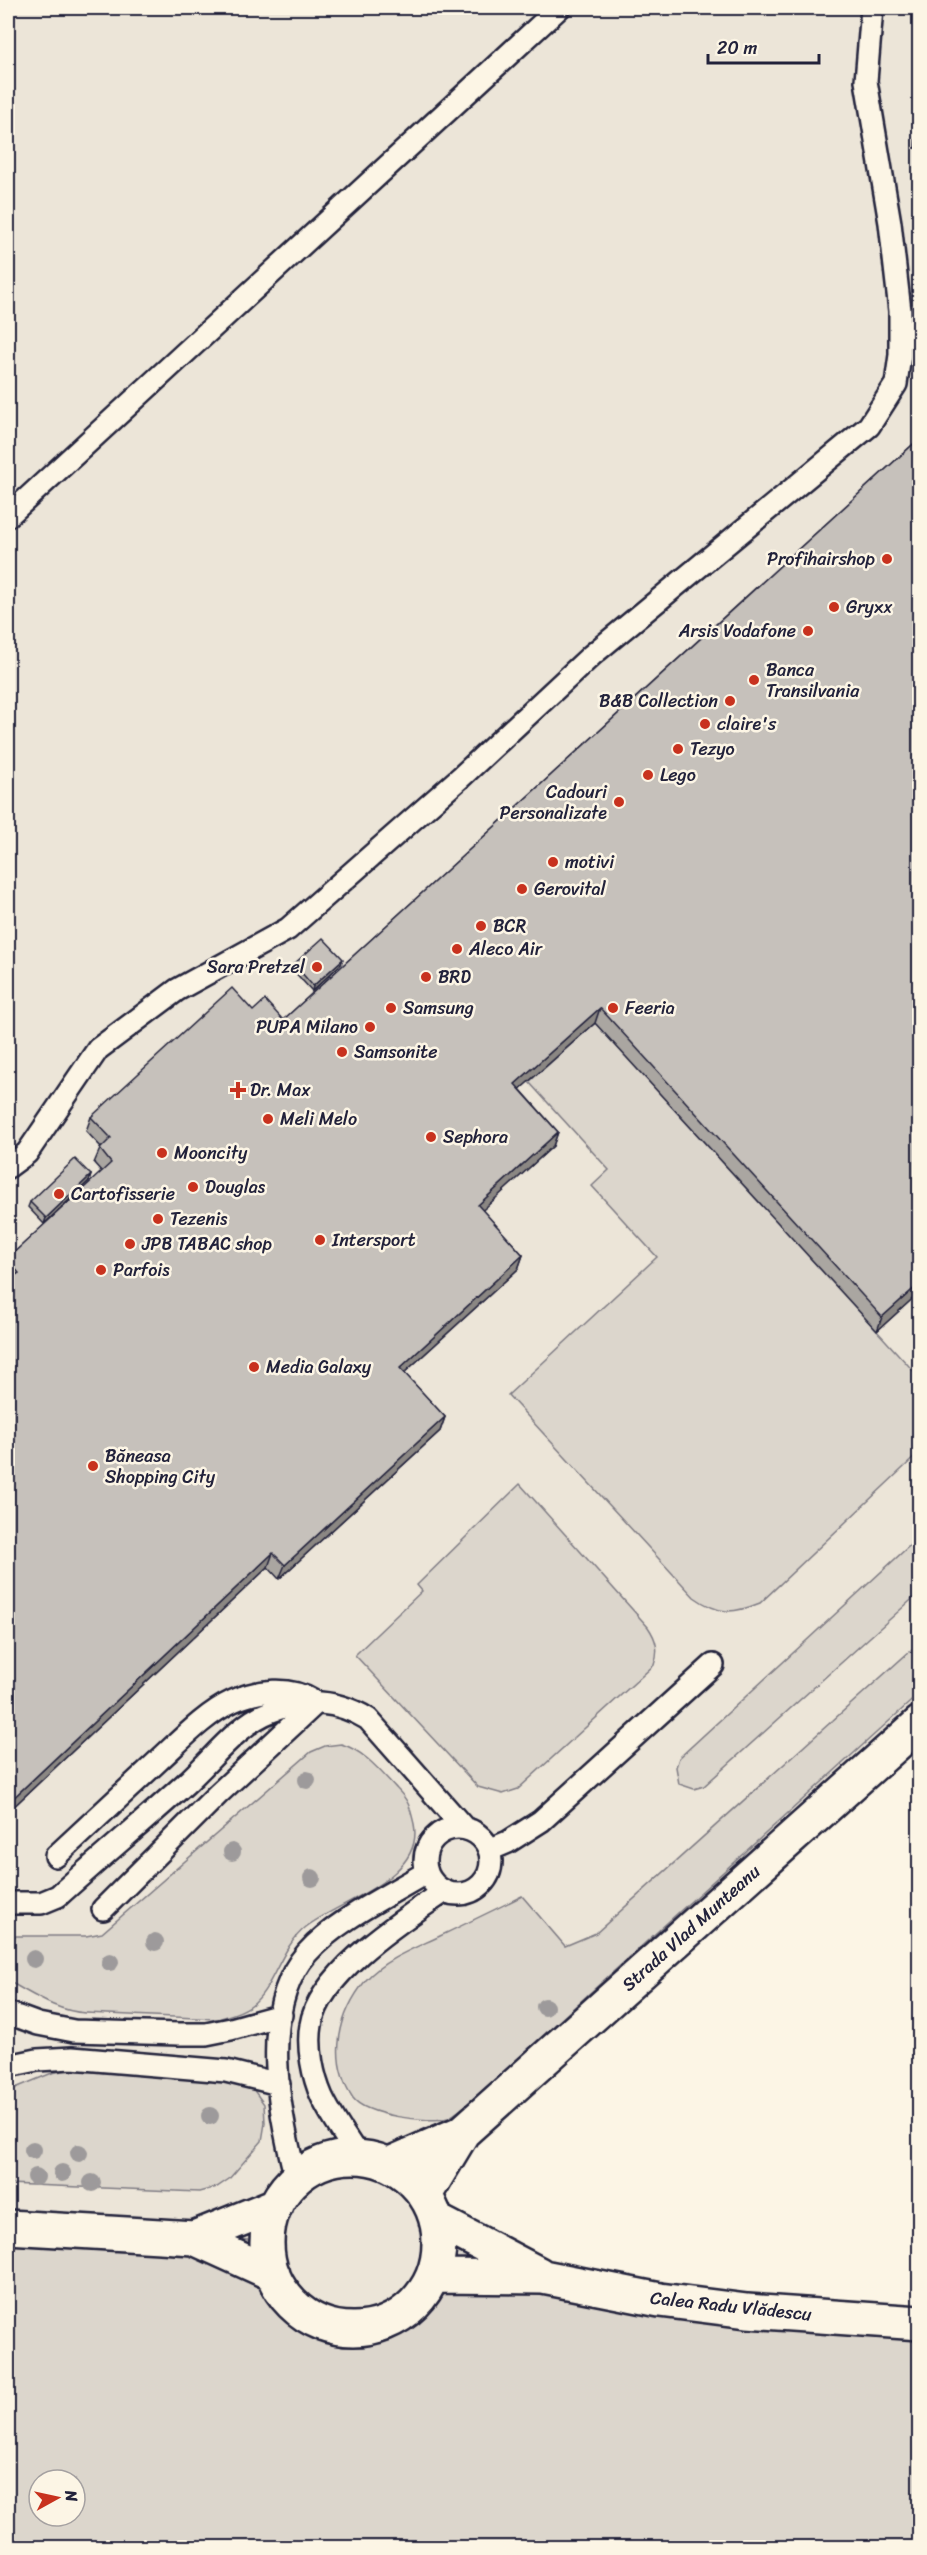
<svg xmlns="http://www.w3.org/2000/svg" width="927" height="2555" font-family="Sriracha,sans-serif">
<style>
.built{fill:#ece5d8}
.green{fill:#dcd6cc;stroke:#7f7c84;stroke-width:1.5;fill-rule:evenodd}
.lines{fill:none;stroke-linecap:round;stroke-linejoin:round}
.service-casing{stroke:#22223b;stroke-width:26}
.minor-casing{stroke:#22223b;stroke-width:38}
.service{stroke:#fcf5e5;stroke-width:21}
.minor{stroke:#fcf5e5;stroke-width:33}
.tree{fill:#9d9a9b}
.wall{fill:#aaa6a1;stroke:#22223b;stroke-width:1.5}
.shaded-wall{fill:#8b8783;stroke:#22223b;stroke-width:1.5}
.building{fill:#c6c1bb;stroke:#22223b;stroke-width:1.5}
.poi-dot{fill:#c8321e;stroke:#fcf5e5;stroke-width:2}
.labels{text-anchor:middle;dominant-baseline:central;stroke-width:5;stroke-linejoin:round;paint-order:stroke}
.poi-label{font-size:18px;fill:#22223b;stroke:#fcf5e5;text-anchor:start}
.street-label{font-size:18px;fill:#22223b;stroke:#fcf5e5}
</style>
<rect width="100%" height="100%" fill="#fcf5e5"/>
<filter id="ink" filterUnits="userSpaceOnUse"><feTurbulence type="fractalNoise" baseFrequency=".0167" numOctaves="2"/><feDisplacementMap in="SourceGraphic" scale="12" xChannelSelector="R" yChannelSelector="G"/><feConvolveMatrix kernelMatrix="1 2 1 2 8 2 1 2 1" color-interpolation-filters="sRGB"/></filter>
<g filter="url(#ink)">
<path class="built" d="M8 8H919V1723L411 2178 425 2195 436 2220 439 2247 433 2276 420 2297 399 2316 369 2327H335L320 2322 292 2303 273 2274 267 2241 8 2227Z"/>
<path class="green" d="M595 1023 919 1377V1453L760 1603C733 1614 719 1615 694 1597L508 1395 657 1257 592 1186 609 1170 529 1082Z
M520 1484 648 1627C657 1640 659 1651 654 1665L518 1789 503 1794 478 1787 355 1655 422 1591 417 1585Z
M919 1537V1593L704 1786 694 1789 679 1784 676 1767 679 1758Z
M919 1643V1694L470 2102C464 2106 455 2115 448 2118 429 2124 365 2115 353 2098 327 2059 339 2013 366 1980 385 1959 415 1948 440 1936 467 1923 494 1910 522 1896L565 1946 596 1933Z
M341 1744C365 1751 380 1771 397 1789 409 1801 410 1807 414 1824 425 1878 339 1901 306 1927 281 1947 275 1983 255 2002 246 2011 230 2015 218 2019L86 2013C56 2011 34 1995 8 1981V1936H86L102 1933 311 1752 325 1746Z
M67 2070 239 2082 253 2089 264 2104 265 2123 262 2141 229 2179 217 2187 199 2192 8 2184V2091L52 2073Z
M8 2227 267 2241C272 2321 364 2361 419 2298 432 2283 435 2265 439 2247L543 2277 919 2323V2547H8ZM39 2480H75V2516H39Z"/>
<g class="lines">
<defs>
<path id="service" d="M8 516 559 8
M8 1167 27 1153 98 1049 177 990 288 929 461 777 592 655 869 426 896 384 900 355V311L890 223 866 81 872 8
M425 1861a33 33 0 1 1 66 0a33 33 0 1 1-66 0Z
M489 1850 508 1842 541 1821 713 1665
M56 1856C90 1824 124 1793 158 1761 180 1741 205 1714 233 1701 258 1690 289 1686 313 1701
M8 1903H41L58 1896C100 1858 143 1822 185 1784 212 1760 237 1724 272 1711 306 1698 337 1700 368 1719L464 1828
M103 1909 218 1794 316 1703
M8 2013 38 2024 74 2031 179 2034H206L231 2029 281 2015
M8 2066 37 2060 72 2058 226 2071 279 2084
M358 2156C346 2137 332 2118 322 2097 313 2077 307 2047 311 2025 319 1973 404 1919 445 1891
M296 2178C279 2113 258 2009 307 1953 336 1920 389 1895 427 1872"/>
<path id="minor" d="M267 2243a86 86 0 1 1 172 0a86 86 0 1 1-172 0Z
M390 2164 463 2132
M425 2195 463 2132 920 1723
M436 2220 539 2274
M8 2227 194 2238 273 2274
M194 2238 276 2205
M433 2276 543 2277 660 2300 747 2311 920 2323"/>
</defs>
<use href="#service" class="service-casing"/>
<use href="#minor" class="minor-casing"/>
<use href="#service" class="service"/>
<use href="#minor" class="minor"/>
</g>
<g class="tree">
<circle cx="307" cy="1780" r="9"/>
<circle cx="232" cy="1852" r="9"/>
<circle cx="312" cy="1878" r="9"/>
<circle cx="155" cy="1942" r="9"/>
<circle cx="34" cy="1959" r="9"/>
<circle cx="110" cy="1962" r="9"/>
<circle cx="545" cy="2007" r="9"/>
<circle cx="210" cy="2116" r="9"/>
<circle cx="33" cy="2150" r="9"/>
<circle cx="79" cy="2153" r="9"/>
<circle cx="62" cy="2173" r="9"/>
<circle cx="36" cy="2177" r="9"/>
<circle cx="92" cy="2183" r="9"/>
</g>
<path class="wall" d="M920 51V148H915Z
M920 438V1292L877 1331 595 1023 520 1089 558 1132 553 1146 482 1210 523 1255 518 1269 404 1373 445 1417 440 1431 279 1579 268 1567 8 1812V1258L102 1172 94 1163 100 1149 101 1147 86 1131 91 1117 253 1011 283 1020Z
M294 964H341L312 991 292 969Z
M91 1175 89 1181 44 1224 28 1207 30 1202Z"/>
<path class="shaded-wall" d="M920 136V148H915Z
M343 959 341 964 312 991 313 986Z
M600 1008 595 1023 510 1098 515 1084Z
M558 1132 553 1146 473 1219 478 1205Z
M91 1175 89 1181 44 1224 46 1218Z
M523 1255 518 1269 394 1382 400 1368Z
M920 1283V1292L877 1331 882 1317Z
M445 1417 440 1431 279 1579 285 1565Z
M273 1553 268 1567 8 1812V1803Z"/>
<path class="building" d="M920 438V1283L882 1317 600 1008 515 1084 558 1132 478 1205 523 1255 400 1368 445 1417 285 1565 273 1553 8 1803V1280L19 1273 8 1260V1258L111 1163 100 1149 111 1138 91 1117 232 988 253 1011 265 1000 283 1020Z
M323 938 343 959 313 986 294 964Z
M75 1159 91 1175 46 1218 30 1202Z"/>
</g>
<g class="poi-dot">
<circle cx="887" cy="559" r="6"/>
<circle cx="834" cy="607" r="6"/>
<circle cx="808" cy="631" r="6"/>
<circle cx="754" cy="680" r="6"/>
<circle cx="730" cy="701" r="6"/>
<circle cx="705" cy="724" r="6"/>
<circle cx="678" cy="749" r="6"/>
<circle cx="648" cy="775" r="6"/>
<circle cx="619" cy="802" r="6"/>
<circle cx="553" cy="862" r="6"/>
<circle cx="522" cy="889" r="6"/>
<circle cx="481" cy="926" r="6"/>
<circle cx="457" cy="949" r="6"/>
<circle cx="317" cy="967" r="6"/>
<circle cx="426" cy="977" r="6"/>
<circle cx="391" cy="1008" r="6"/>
<circle cx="613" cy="1008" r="6"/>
<circle cx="370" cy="1027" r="6"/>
<circle cx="342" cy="1052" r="6"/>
<path d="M235 1081h6v6h6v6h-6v6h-6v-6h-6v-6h6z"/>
<circle cx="268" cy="1119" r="6"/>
<circle cx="431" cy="1137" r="6"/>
<circle cx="162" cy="1153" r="6"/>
<circle cx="193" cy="1187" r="6"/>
<circle cx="59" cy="1194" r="6"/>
<circle cx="158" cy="1219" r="6"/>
<circle cx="320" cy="1240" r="6"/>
<circle cx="130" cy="1244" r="6"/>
<circle cx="101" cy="1270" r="6"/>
<circle cx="254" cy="1367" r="6"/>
<circle cx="93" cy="1466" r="6"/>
</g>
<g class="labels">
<g class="poi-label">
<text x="875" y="559" text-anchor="end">Profihairshop</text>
<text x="846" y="607">Gryxx</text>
<text x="796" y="631" text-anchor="end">Arsis Vodafone</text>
<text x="766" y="670">Banca<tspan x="766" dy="21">Transilvania</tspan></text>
<text x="718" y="701" text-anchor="end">B&amp;B Collection</text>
<text x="717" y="724">claire's</text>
<text x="690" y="749">Tezyo</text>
<text x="660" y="775">Lego</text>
<text x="607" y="792" text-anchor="end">Cadouri<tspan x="607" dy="21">Personalizate</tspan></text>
<text x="565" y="862">motivi</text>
<text x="534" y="889">Gerovital</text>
<text x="493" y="926">BCR</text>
<text x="469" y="949">Aleco Air</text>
<text x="305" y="967" text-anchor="end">Sara Pretzel</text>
<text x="438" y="977">BRD</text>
<text x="403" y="1008">Samsung</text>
<text x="625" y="1008">Feeria</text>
<text x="358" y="1027" text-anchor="end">PUPA Milano</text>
<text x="354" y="1052">Samsonite</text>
<text x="250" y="1090">Dr. Max</text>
<text x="280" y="1119">Meli Melo</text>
<text x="443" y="1137">Sephora</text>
<text x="174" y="1153">Mooncity</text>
<text x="205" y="1187">Douglas</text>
<text x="71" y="1194">Cartofisserie</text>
<text x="170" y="1219">Tezenis</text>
<text x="332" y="1240">Intersport</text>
<text x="142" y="1244">JPB TABAC shop</text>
<text x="113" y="1270">Parfois</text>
<text x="266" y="1367">Media Galaxy</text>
<text x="105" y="1456">Băneasa<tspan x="105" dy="21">Shopping City</tspan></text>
</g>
<g class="street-label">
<text transform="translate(691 1928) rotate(-42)">Strada Vlad Munteanu</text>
<text transform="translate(731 2306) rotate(6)">Calea Radu Vlădescu</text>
</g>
</g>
<rect width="927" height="2555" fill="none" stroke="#fcf5e5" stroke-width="30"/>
<rect x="15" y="15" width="897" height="2525" fill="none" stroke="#22223b" stroke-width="2" filter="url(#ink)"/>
<g transform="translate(57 2498) rotate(82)"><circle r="28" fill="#fcf5e5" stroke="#a5a1a1" stroke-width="1.5"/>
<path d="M0-4.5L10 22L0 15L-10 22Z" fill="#c8321e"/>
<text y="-9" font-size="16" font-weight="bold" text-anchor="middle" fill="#22223b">N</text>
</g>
<path d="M708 54v9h111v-9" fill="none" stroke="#22223b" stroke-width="3"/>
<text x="717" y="54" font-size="18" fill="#22223b" stroke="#fcf5e5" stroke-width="4.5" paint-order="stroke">20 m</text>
</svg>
